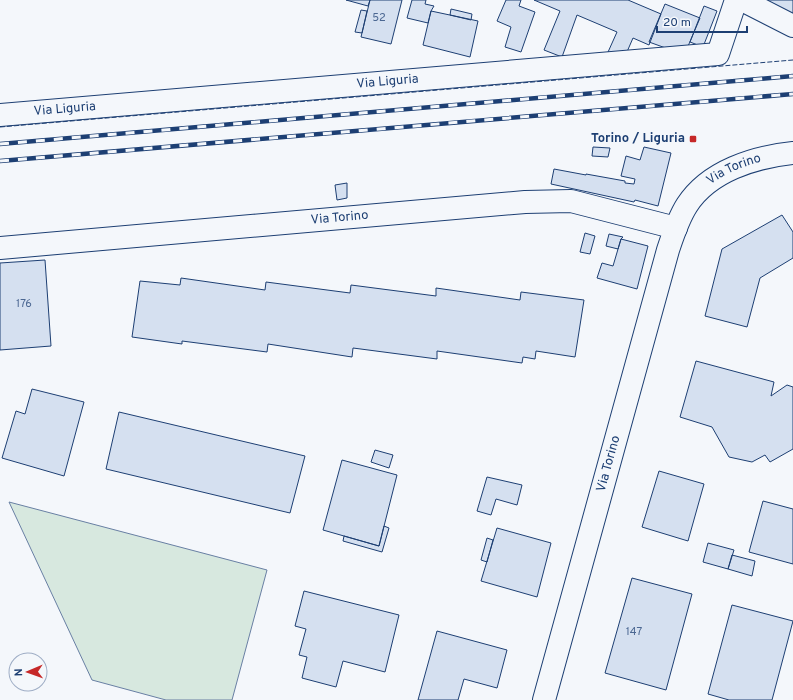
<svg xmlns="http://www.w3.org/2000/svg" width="793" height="700" font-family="Overpass,sans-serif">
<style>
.green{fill:#d7e8df;stroke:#687fa3}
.building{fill:#d5e0f0;stroke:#1d3f73}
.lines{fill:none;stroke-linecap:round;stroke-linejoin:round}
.minor-casing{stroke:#1d3f73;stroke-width:24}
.secondary-casing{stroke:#1d3f73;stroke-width:24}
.minor{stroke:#f4f7fb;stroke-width:22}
.secondary{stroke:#f4f7fb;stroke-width:22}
.rail-casing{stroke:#1d3f73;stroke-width:4.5}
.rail{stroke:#f4f7fb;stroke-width:3;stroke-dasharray:9;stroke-linecap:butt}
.fence{stroke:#1d3f73;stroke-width:1;stroke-dasharray:5 2;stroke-linecap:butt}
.poi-dot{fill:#c62828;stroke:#f4f7fb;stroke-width:1.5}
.labels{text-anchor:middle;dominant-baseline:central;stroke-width:3;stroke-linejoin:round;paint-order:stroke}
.number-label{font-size:11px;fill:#4b6792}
.street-label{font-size:13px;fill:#1d3f73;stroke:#f4f7fb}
.poi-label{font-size:13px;font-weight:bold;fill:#1d3f73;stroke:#f4f7fb;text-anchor:end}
</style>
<rect width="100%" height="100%" fill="#f4f7fb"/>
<path class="green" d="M9 502 267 570 232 700H166L92 680Z"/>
<path class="building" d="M346 0H370L368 6Z
M370 0H402L391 44 361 37Z
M412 0H426L425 4 434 6 431 11 428 23 407 18Z
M506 0H521L519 6 535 12 521 52 505 47 511 27 497 21Z
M534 0H628L661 14 649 45 633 38 623 61H604L617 32 577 15 562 57 544 50 560 11Z
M764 0H793V15Z
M665 4 700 18 686 51H674L649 42Z
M704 6 717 11 703 47 690 42Z
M451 9 472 14 471 20 450 15Z
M361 10 367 11 362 33 355 32Z
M431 11 478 21 470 57 423 45Z
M593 147 610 148 608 157 592 156Z
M644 147 671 153 658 206 635 200 634 202 551 184 554 169 586 175V174L625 181V183L634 184 635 179 621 176 626 156 640 160Z
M347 183V198L337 200 335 185Z
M782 215 793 232V258L760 278 747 327 705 316 722 249Z
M585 233 595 236 590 254 580 252Z
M609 234 623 237 621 239 618 249 606 246Z
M621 239 648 246 637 289 597 278 602 263 613 266Z
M45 260 51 346 0 350V263Z
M181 278 265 290 266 282 350 293 351 285 436 296V288L520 300 521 292 584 300 575 357 536 351 535 359 523 357 522 363 437 351V359L353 348 352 357 268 344 267 352 182 341V344L132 337 140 281 180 285Z
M696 361 774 382 771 396 787 385 793 387V449L770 462 765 455 752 462 729 457 712 427 680 417Z
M32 389 84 402 64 476 2 458 16 411 25 414Z
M119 412 305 456 290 513 106 469Z
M375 450 393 455 389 468 371 462Z
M342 460 397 475 379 546 323 530Z
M659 471 704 484 688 541 642 527Z
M487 477 522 485 517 505 496 499 491 515 477 511Z
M763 501 793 509V564L749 552Z
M384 526 389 528 382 552 343 541 344 536 379 546Z
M497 528 551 543 537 597 481 581Z
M487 538 493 540 487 562 481 560Z
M708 543 734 550 728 569 703 562Z
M732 555 755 561 752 576 728 569Z
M632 578 692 594 666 690 605 673Z
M304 591 399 615 385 672 343 661 336 687 302 678 307 657 299 655 306 629 295 626Z
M732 605 793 621 772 700H729L708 694Z
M437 631 507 650 497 688 464 679 458 700H418Z"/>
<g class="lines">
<defs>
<g id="minor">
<path d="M742 0 793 26"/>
<path id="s1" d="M0 115 718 54 736 0"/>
<path id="s2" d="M0 248 525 202 571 201 676 228"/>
</g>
<g id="secondary">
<path id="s3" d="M544 700 668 250C673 235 678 219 687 205 709 171 754 157 793 153"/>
</g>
</defs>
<use href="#minor" class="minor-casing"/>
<use href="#secondary" class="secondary-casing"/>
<use href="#minor" class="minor"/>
<use href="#secondary" class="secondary"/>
<defs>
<path id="rail" d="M0 144 793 76
M0 161 793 94"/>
</defs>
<use href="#rail" class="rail-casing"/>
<use href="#rail" class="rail"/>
<path class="fence" d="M0 127 793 60"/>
</g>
<rect class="poi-dot" x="689" y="135" width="8" height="8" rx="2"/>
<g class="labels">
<g class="number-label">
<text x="379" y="18">52</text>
<text x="24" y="304">176</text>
<text x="634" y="632">147</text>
</g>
<g class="street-label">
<text stroke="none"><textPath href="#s1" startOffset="389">Via Liguria</textPath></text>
<text stroke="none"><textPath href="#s1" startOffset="65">Via Liguria</textPath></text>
<text stroke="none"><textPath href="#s3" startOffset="576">Via Torino</textPath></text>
<text stroke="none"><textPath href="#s2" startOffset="341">Via Torino</textPath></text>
<text stroke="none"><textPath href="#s3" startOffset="245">Via Torino</textPath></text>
</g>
<g class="poi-label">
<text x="685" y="139">Torino / Liguria</text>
</g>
</g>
<g transform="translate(28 672) rotate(268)"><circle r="19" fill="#f4f7fb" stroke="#9eadc5"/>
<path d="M0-3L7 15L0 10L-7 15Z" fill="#c62828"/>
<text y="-6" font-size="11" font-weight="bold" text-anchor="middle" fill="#1d3f73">N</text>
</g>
<path d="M657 26v6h90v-6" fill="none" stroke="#1d3f73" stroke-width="2"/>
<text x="663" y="26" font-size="12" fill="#1d3f73" stroke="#f4f7fb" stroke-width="3" paint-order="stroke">20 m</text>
</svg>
